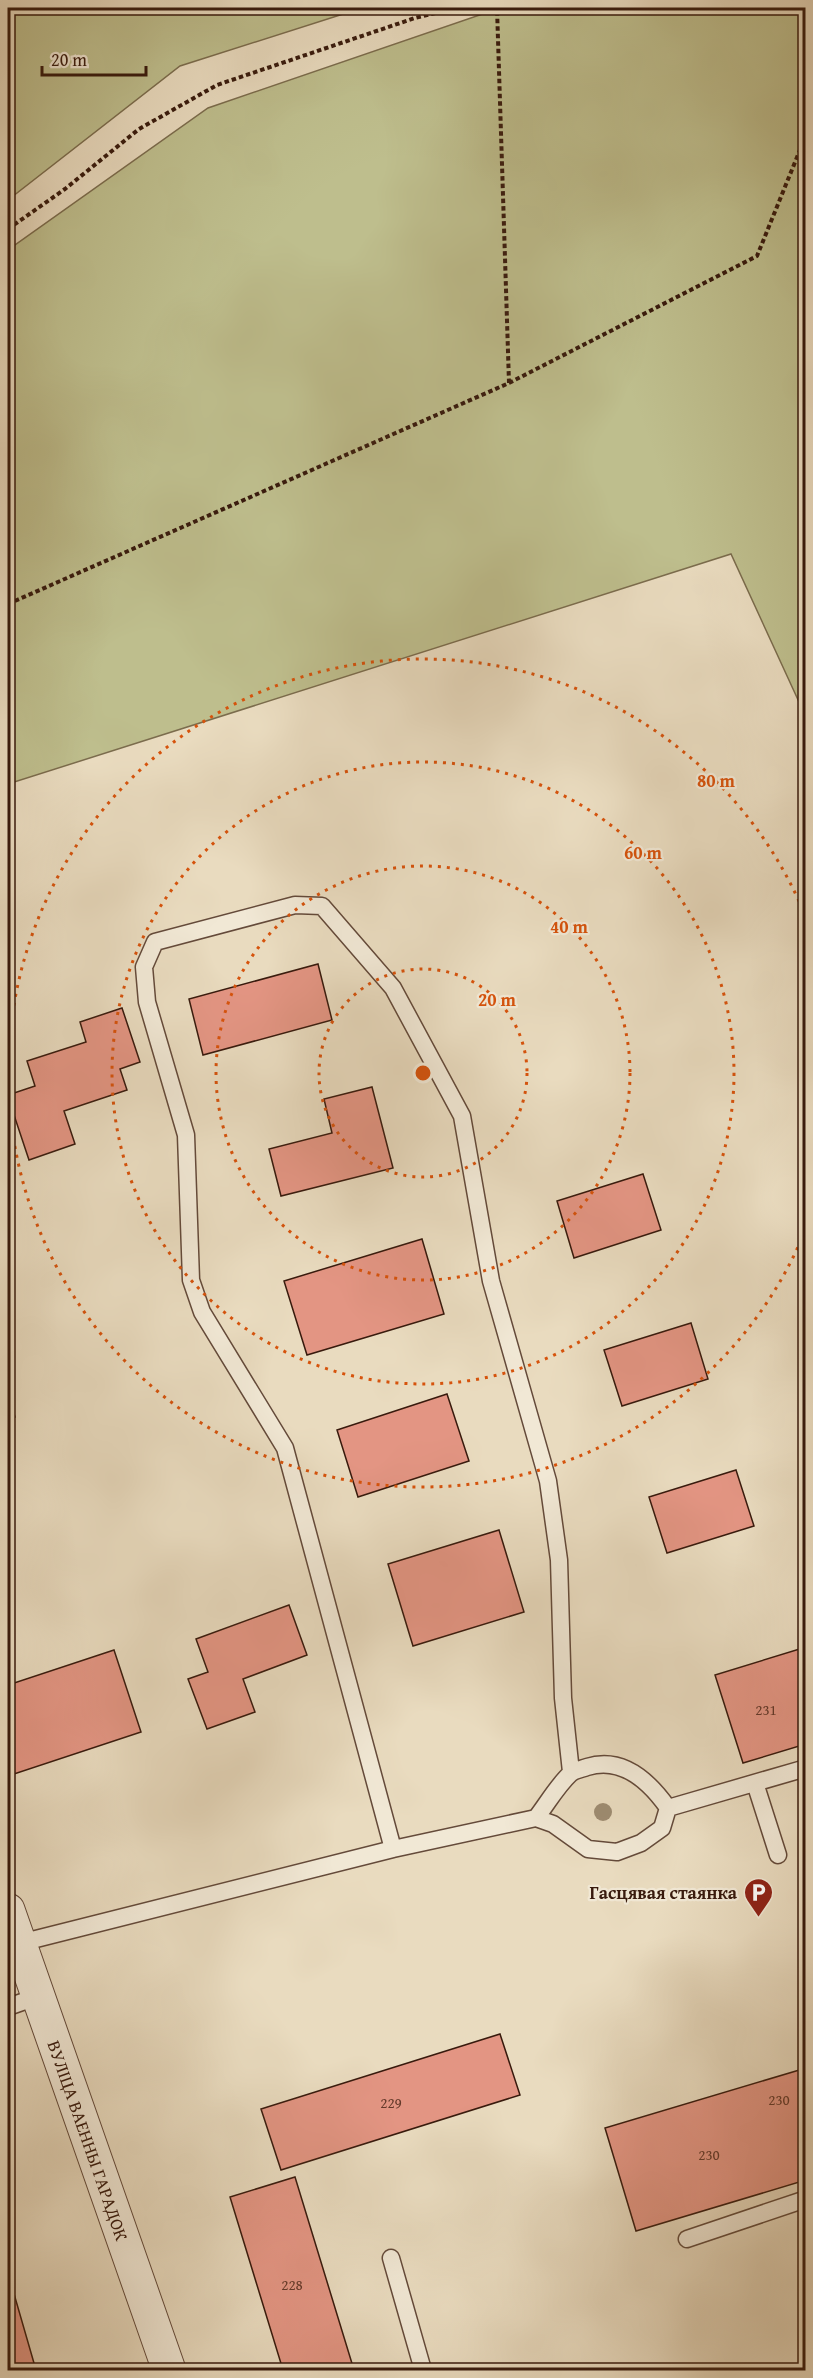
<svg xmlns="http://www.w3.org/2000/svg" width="813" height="2378" font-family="'Gentium Book Plus',serif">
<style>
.green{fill:#bebe8d;stroke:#7b6c4d;stroke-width:1.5}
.building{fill:#e39583;stroke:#381a0d;stroke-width:1.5}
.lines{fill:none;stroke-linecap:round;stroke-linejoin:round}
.lane-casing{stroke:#644a3a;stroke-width:19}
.street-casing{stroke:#644a3a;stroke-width:35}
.path{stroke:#381a0d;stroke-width:4;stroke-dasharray:4.5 3;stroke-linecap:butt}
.lane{stroke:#f1e8d5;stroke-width:16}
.street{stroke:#f1e8d5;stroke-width:33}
.tree{fill:#9e8c72}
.ring{fill:none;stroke:#d6530c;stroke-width:3;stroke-dasharray:3 6}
.labels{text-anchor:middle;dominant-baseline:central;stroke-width:4.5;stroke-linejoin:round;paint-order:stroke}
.number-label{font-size:15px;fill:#63392a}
.poi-label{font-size:18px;font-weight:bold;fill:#381a0d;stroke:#f1e8d5;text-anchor:end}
.street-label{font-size:18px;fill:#381a0d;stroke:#f1e8d5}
.centre{fill:#d6530c;stroke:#f1e8d5;stroke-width:3}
.ring-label{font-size:18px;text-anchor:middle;font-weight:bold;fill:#d6530c;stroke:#f1e8d5;stroke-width:4.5;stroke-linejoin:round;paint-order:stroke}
</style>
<rect width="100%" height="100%" fill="#e9dbbf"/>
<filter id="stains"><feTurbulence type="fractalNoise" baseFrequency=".00333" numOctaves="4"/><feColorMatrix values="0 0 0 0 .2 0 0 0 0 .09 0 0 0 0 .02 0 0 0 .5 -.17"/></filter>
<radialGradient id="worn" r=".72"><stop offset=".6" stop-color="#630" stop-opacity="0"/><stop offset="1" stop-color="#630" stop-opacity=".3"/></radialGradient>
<path class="green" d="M8 8H362L180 66 8 200Z
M500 8H805V715L731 554 8 784V250L208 108Z"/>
<path class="building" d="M318 964 332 1020 203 1055 189 999Z
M122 1008 140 1062 120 1069 127 1090 64 1111 75 1144 29 1160 8 1097V1095L35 1086 27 1061 86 1042 80 1022Z
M372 1087 393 1168 281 1196 269 1149 332 1133 324 1099Z
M643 1174 661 1230 574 1258 557 1201Z
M422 1239 444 1314 307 1355 284 1281Z
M691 1323 708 1379 622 1406 604 1350Z
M8 1391 15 1417 8 1419Z
M447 1394 469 1461 358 1497 337 1430Z
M736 1470 754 1526 667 1553 649 1497Z
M499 1530 524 1612 413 1646 388 1564Z
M289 1605 307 1655 243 1679 255 1712 207 1729 188 1679 208 1672 196 1639Z
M806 1647V1744L743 1763 715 1675Z
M114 1650 141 1732 8 1776V1685Z
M500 2034 520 2095 281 2170 261 2109Z
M806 2068V2180L636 2231 605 2128Z
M295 2177 354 2370H283L230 2197Z
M8 2273 36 2370H8Z"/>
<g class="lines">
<defs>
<path id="lane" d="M755 1783 778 1855
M668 1808 806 1768
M536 1818C547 1804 557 1786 570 1774 574 1770 582 1769 587 1767 622 1756 649 1781 668 1808
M393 1849 285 1448 202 1312 191 1280 186 1135 147 1002 144 967 155 942 295 905 322 906 393 988 462 1116 491 1281 548 1481 559 1560 563 1698 571 1772
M20 1943 393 1849 536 1818 553 1824 588 1849 617 1852 641 1843 662 1828 668 1808
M8 2007 39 1996
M687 2239 806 2199
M391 2258 423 2370"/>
<g id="street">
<path id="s1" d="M8 1910 169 2370"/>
</g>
</defs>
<use href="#lane" class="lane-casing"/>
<use href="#street" class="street-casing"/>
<path class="path" d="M8 229 65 189 139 129 217 85 415 18 456 8
M509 383 757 256 806 135
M8 604 509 383 497 8"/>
<use href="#lane" class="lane"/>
<use href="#street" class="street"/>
</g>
<circle class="tree" cx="603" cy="1812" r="9"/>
<g class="ring">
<circle cx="423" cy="1073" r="104"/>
<circle cx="423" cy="1073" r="207"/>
<circle cx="423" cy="1073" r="311"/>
<path d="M805 1231A414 414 0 1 1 805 915"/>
</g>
<defs>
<symbol id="parking-pin" viewBox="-11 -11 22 30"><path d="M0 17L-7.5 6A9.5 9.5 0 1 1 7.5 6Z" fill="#8f2418" stroke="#f1e8d5"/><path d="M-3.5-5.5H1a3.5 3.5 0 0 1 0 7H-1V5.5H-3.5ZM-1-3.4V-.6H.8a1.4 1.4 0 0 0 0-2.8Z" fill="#fff"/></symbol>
</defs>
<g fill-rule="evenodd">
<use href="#parking-pin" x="742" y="1876" width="33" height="45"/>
</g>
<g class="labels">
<g class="number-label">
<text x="766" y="1709">231</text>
<text x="779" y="2099">230</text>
<text x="391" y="2102">229</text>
<text x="709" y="2154">230</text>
<text x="292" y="2284">228</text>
</g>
<g class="poi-label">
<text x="737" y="1892">Гасцявая стаянка</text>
</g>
<g class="street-label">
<text stroke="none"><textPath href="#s1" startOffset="244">ВУЛІЦА ВАЕННЫ ГАРАДОК</textPath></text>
</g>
</g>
<circle cx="423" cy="1073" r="9" class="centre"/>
<g class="ring-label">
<text x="716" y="787">80 m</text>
<text x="643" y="859">60 m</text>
<text x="569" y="933">40 m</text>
<text x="497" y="1006">20 m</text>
</g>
<rect width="813" height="2378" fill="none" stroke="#e9dbbf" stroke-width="30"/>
<rect x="9" y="9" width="795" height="2360" fill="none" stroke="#381a0d" stroke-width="3"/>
<rect x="15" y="15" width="783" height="2348" fill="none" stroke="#381a0d" stroke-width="1.5"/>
<path d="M42 66v9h104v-9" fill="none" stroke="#381a0d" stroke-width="3"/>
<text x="51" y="66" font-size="18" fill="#381a0d" stroke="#f1e8d5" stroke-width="4.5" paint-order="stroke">20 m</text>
<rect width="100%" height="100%" filter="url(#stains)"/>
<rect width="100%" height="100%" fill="url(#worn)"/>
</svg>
